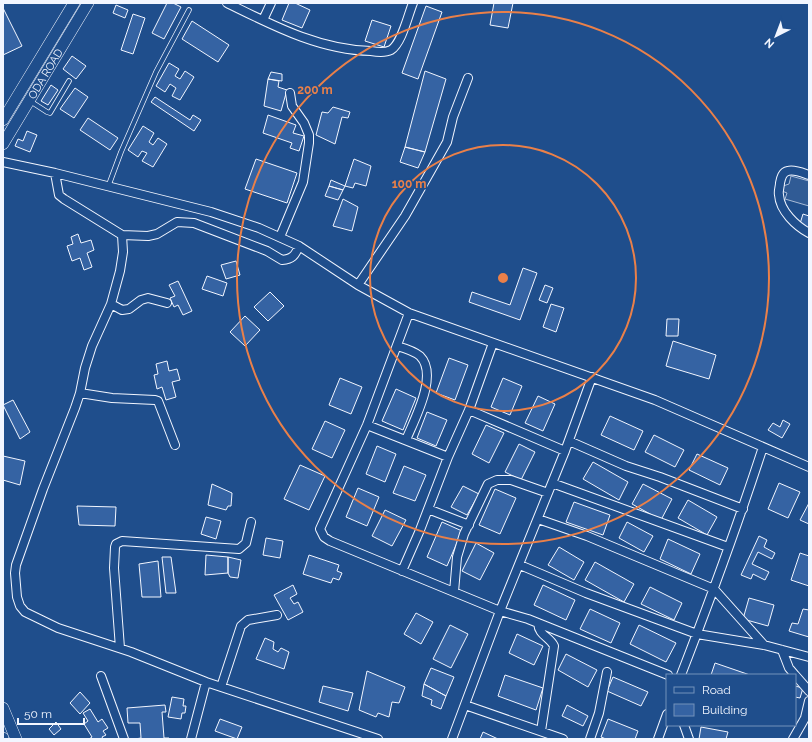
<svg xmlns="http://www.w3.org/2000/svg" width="812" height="742" font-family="Raleway,sans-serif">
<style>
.green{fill:#305b95;stroke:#a8bbd7}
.building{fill:#3563a3;stroke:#f2f6ff}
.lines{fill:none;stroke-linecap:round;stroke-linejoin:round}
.lane-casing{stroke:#f2f6ff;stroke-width:5.5}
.street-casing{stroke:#f2f6ff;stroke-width:10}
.secondary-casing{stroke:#f2f6ff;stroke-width:12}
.lane{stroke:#1f4e8c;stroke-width:4}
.street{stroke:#1f4e8c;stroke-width:8}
.secondary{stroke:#1f4e8c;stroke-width:11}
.ring{fill:none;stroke:#ea8049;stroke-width:2}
.labels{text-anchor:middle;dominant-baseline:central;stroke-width:3;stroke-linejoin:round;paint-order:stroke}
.street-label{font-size:11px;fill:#f2f6ff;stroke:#1f4e8c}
.centre{fill:#ea8049;stroke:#1f4e8c;stroke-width:2}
.ring-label{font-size:12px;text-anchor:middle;font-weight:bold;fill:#ea8049;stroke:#1f4e8c;stroke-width:3;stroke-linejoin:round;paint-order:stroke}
</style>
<rect width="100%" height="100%" fill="#1f4e8c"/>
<path class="green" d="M791 176 809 181V206L785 199 787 193 782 191 783 186 789 184Z"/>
<path class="building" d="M167 3H173L181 7 164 39 152 33Z
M289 3H295L310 10 302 28 282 20Z
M494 3H513L508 28 490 25Z
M116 5 128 10 125 18 113 13Z
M426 6 442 12 418 79 402 73Z
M3 8 22 46 3 55Z
M133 14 145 18 133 54 121 50Z
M372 20 391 26 384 47 365 41Z
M192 21 229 45 218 62 182 39Z
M72 56 86 66 76 79 63 69Z
M169 63 179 69 175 76 180 79 185 71 194 77 180 100 172 96 176 88 170 84 165 92 156 86Z
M425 71 446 79 425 152 405 147Z
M271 72 282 74V81L268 79Z
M268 79 279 81 278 87 287 90 281 111 264 106Z
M51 85 58 90 48 105 41 101Z
M75 88 88 97 74 118 60 109Z
M155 97 190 120 193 115 201 120 194 131 151 102Z
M333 107 350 112 348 118 342 117 335 144 316 135 322 112 328 113Z
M268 115 296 125 293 133 304 136 299 151 290 148 292 143 263 133Z
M88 118 118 138 110 150 80 130Z
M143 126 154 133 149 142 153 145 158 138 167 144 153 167 142 161 147 153 142 151 138 157 128 150Z
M27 131 37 135 30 152 15 146 18 139 23 141Z
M405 147 425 152 418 168 400 162Z
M256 159 297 173 287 203 245 189Z
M354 159 371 166 366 186 355 183 353 188 345 186Z
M331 180 345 186 343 190 329 186Z
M329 186 343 190 338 200 325 196Z
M343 199 358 207 352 231 333 226Z
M803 214 809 216V230L799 227Z
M78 234 81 243 91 240 94 250 87 253 92 267 84 270 80 258 72 261 67 246 73 244 71 237Z
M236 261 240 275 226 279 221 265Z
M523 268 537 273 520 320 469 302 472 292 510 305Z
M207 276 227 283 223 296 202 289Z
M178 281 192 311 183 315 178 305 174 307 170 298 175 296 169 285Z
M545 285 553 288 547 303 539 300Z
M270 292 284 306 268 321 254 307Z
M551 304 564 308 556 332 543 327Z
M245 316 260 330 245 346 230 332Z
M667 319H679L678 336H666Z
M673 341 716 355 709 379 666 366Z
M449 358 468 365 455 400 436 393Z
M167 361 169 371 177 369 180 380 172 382 176 397 166 400 162 387 157 389 154 375 158 374 156 364Z
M340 378 362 387 351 414 329 405Z
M503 378 522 386 510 415 491 407Z
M396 389 416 398 403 430 382 421Z
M538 396 555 404 543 431 525 423Z
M13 400 30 432 20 439 3 405Z
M427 412 447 420 436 446 417 438Z
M610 416 643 431 634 450 601 435Z
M783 420 790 424 782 438 768 430 773 423 780 427Z
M325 421 345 430 332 458 312 449Z
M486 425 504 433 489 463 472 454Z
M654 435 684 450 675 467 645 452Z
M519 444 535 452 521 480 505 472Z
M377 446 396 454 385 482 366 474Z
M697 454 728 468 720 485 689 470Z
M3 456 25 461 20 485 3 480Z
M593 462 628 482 619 500 583 479Z
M300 465 325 476 309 510 284 499Z
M404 466 426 475 415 501 393 493Z
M779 483 800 492 788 518 768 509Z
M212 484 232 493 231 506H228L226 510 208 505Z
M643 484 672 499 661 520 632 504Z
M463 486 479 494 467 515 451 507Z
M358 488 379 497 367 526 346 517Z
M495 489 516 498 500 534 479 525Z
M688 500 717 517 707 535 678 518Z
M574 502 610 515 603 535 566 522Z
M809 503V524L800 520Z
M77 506 116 507 115 526 79 525Z
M385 510 406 520 392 546 372 536Z
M206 517 221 521 216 539 201 534Z
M442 522 462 531 447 566 427 557Z
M627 522 653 536 644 552 619 538Z
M759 536 767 540 764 547 775 553 772 559 758 552 752 564 769 572 765 580 753 574 751 579 741 575Z
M266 538 283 541 280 558 263 555Z
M668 539 700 554 691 574 660 559Z
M476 543 494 553 480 580 462 571Z
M559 547 584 562 574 580 548 565Z
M800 553 809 556V586L791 580Z
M206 555 228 557V573L205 575Z
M309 555 339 565 337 571 342 573 339 580 333 578 331 583 303 574Z
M162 557H171L176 593H166Z
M228 557 241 560 238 578 230 577 228 573Z
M158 561 161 597H142L139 564Z
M595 562 634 584 624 602 585 580Z
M293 585 297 594 290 598 294 604 298 602 303 612 288 620 274 595Z
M543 585 575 600 566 620 534 605Z
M650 587 682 603 674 620 641 604Z
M749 598 774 605 768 626 743 619Z
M590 609 620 623 611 643 580 629Z
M803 609 809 610V637L789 631 792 623 798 624Z
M416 613 433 622 421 644 404 634Z
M450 625 468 634 451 668 433 659Z
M639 625 676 643 666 662 630 644Z
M517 634 543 646 534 665 509 653Z
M265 638 274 642 273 649 278 652 281 648 289 652 284 669 256 659Z
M566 654 597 670 588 687 558 670Z
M715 663 750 675H711Z
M431 668 454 677 446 696 424 684Z
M367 671 405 687 399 703 392 702 389 717 378 713 376 717 359 710Z
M505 675 543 688 536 710 498 696Z
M613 677 648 692 641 706 607 691Z
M424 684 446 696 441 709 431 705 432 700 422 696Z
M323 686 353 693 348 711 319 702Z
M795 686 803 688 800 698 795 697Z
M80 692 90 703 80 714 70 703Z
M172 697 184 699 183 706H186L185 713H182L181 719 168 717Z
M165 705 166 712H162L164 738H169V739H135L141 738 140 723H128L127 708Z
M567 705 588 716 583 726 562 716Z
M90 709 98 722 102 719 108 728 103 731 106 735 102 737 103 739H89L92 737 84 724 88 721 83 713Z
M220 719 242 727 237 739 215 731Z
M608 719 638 731 635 739H606L601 737Z
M56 722 61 729 54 735 49 729Z
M701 727 728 732 726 739H699Z
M483 732 498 739H480Z"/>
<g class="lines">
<defs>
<path id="lane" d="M30 101 47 112 50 113 69 81
M108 187 121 152 156 72 189 10"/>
<path id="street" d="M227 3C272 25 319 50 371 51 377 52 385 53 391 50 402 43 408 15 413 3
M263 20 271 3
M3 162 55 173 211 212 259 228 299 246 358 285 409 313 655 400 809 467
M55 173 59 195 64 199 122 235 148 236 157 234 177 222 194 223 267 251 282 260C292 259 295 256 299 246
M809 175C803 173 794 169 788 171 782 172 781 178 780 183 780 187 778 191 779 195 780 211 796 226 809 233
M122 235 123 252 120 271 111 304 92 346 85 368 80 393 75 408 43 489 16 565 15 573 17 597 20 606 25 612 58 628 131 652 206 682
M280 237 303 182 309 143V135L304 123 292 106 290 93
M358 285 405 216 447 142 453 117 468 78
M111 304 122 310 129 309 141 300 148 298 167 303
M409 313 367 425 320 529 324 537 330 541 500 611 452 739
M397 346C404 348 414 351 420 356 439 375 414 420 406 440
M592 377 565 451 500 611 528 619 668 675
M80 393 112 398 155 400 158 401 175 445
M469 410 565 451
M367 425 448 457
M569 441 626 466 660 477 743 509
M552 483 728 547
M428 509 469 525
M538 519 587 536 714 589 764 645
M520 565 586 593 697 634 764 645 809 657
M402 571 420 530 448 457 469 410 493 343
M454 592 457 557 464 534 488 484 497 480H511L548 493
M538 623C539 636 549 636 554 646L541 731
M120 648 114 568 115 547 116 544 122 541 239 549 246 543 251 522
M782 650 789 668 795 675
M681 675C710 600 738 524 763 447
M795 675 809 691
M101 676 124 739
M221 687 241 626 248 620 277 615
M465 705 563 739
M684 725 689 739
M191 739 206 682 378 739
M590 739 599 713 607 672
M658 739 667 714
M793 739 805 718 809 701"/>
<g id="secondary">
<path d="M3 120 74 3"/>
<path id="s1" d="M3 144 88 3"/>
<path d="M3 708 16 739"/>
<path d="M3 738V739"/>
</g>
</defs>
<use href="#lane" class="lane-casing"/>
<use href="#street" class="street-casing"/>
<use href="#secondary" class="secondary-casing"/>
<use href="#lane" class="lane"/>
<use href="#street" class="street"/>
<use href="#secondary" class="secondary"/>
</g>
<g class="ring">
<circle cx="503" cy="278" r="133"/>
<circle cx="503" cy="278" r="266"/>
</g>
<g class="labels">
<g class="street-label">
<text stroke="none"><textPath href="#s1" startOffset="82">ODA ROAD</textPath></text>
</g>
</g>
<circle cx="503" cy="278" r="6" class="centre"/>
<g class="ring-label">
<text x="315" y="94">200 m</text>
<text x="409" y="188">100 m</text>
</g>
<rect width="812" height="742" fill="none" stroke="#f2f6ff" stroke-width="8"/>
<rect x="666" y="674" width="130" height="52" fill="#1f4e8c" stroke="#7391ba"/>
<rect x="674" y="687" width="20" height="6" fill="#1f4e8c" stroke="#7391ba"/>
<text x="702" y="694" font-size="12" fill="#f2f6ff">Road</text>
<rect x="674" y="704" width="20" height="12" fill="#3563a3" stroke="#7391ba"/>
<text x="702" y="714" font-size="12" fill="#f2f6ff">Building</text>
<g transform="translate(776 36) rotate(222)" stroke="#1f4e8c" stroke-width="3" paint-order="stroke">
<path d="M0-3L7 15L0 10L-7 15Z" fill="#f2f6ff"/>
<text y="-6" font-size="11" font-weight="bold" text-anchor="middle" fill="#f2f6ff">N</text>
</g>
<path d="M18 718v6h66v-6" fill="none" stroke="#f2f6ff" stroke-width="2"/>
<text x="24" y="718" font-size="12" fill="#f2f6ff" stroke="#1f4e8c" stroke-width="3" paint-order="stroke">50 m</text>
</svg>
